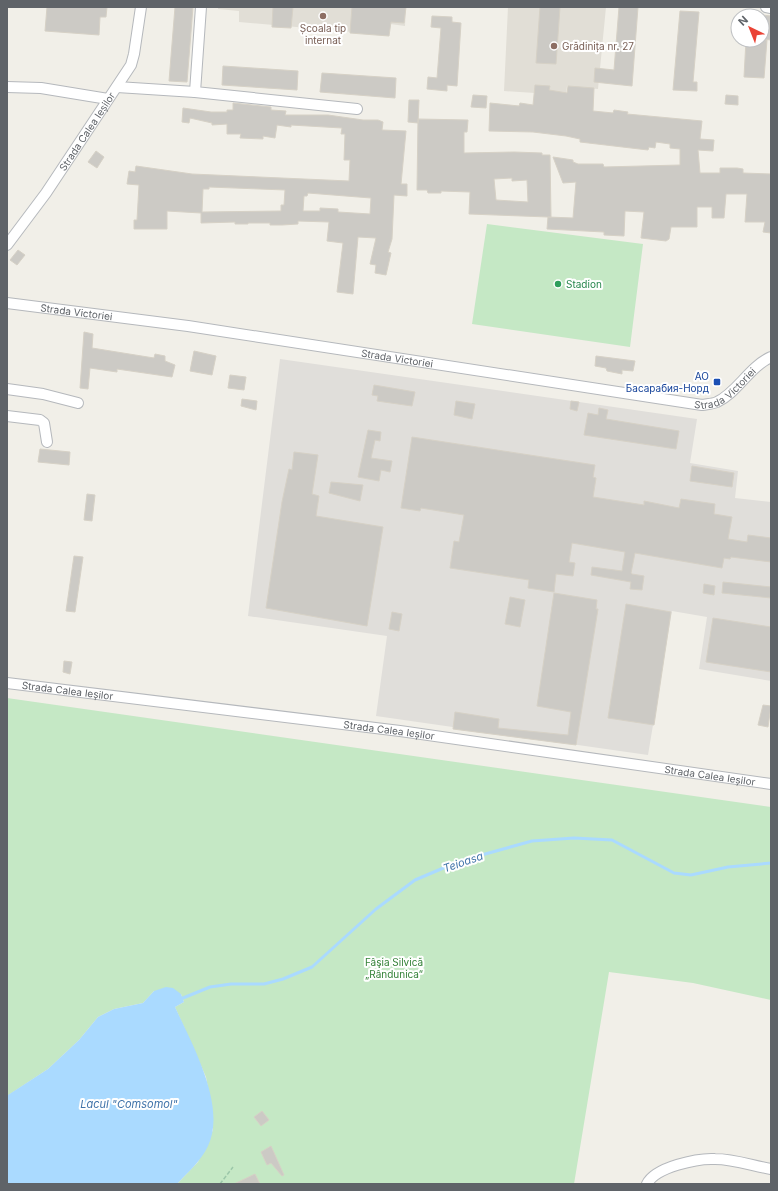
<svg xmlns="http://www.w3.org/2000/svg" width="778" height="1191" font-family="Inter,sans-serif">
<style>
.industrial{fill:#e0deda}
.education{fill:#e1ded6}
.green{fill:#c5e8c5}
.water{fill:#aadaff}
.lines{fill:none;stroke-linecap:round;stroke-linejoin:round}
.stream{stroke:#aadaff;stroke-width:3}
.building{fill:#cccac5;stroke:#d6d1c6;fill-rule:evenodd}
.minor-casing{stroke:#b5b8bc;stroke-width:12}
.path{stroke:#9cc7a9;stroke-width:1.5;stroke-dasharray:4 2;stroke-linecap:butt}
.minor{stroke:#fff;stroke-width:10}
.education-dot{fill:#8d6e63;stroke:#fff;stroke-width:1.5}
.leisure-dot{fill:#2e9e5b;stroke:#fff;stroke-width:1.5}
.transit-dot{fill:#1a4fb4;stroke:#fff;stroke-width:1.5}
.labels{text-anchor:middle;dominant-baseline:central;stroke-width:4;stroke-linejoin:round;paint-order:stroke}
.education-label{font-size:10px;fill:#785e54;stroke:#fff}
.street-label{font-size:10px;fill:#5f6368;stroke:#fff}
.leisure-label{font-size:10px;fill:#27864d;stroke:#fff;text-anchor:start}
.transit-label{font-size:10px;fill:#164399;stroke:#fff;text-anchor:end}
.park-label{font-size:10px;fill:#348238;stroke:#fff}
.water-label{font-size:11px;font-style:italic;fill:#4174aa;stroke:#fff}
</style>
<rect width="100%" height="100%" fill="#f1efe8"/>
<path class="industrial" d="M280 359 697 419 690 463 738 471 735 498 771 502V681L699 669 707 617 672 611 648 755 376 716 387 636 248 616Z"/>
<path class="education" d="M218 7H406L405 26 376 22 375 34 239 22V11L218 9Z
M508 7H606L598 89 567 86 566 95 504 91Z"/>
<path class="green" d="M487 224 643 244 630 347 472 324Z
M7 698 771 807V1000L693 983 609 972 574 1184H177L198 1162 213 1130 212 1111 206 1077 175 1007 184 1002 181 994 154 991 143 1003 114 1009 98 1017 79 1040 48 1069 7 1096Z"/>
<path class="water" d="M166 987 173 988 181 994 184 1002 175 1007C192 1044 227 1106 208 1146 201 1161 188 1172 177 1184H7L8 1095 48 1069 79 1040 98 1017 114 1009 143 1003 154 991Z"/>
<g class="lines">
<path class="stream" d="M183 998 210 987 231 984H264L283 979 312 967 376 909 415 880 460 861 532 841 574 838 612 840 674 873 691 875 728 867 771 863"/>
</g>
<path class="building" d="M47 7H107L106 17H100L99 35 45 31Z
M175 7H193L187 82 169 81Z
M273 7H293L291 28 272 27Z
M352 7H406L404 23 391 22 389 36 350 33Z
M540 7H560L556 64 536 63Z
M619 7H638L632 86 594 82 595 68 614 70Z
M680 11 699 12 693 82H697V91L673 90Z
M762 15 771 16V40L762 39Z
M432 16 452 17V22L461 23 457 86 447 85V91L427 89 428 77 437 78 441 28 431 27Z
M746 40H767L764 78 744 77Z
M223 66 298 71 297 90 222 85Z
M322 73 396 78 395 98 320 92Z
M535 85 550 86 549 90 567 93 568 86 594 88 593 111 613 113 614 110 628 112 627 114 702 121 700 139 714 140 713 151 698 150 700 173H720V168H737L743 169V173L771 174V233L763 232 765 222H745L747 194H726L724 218H712V207H697V227H671L669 239 666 241 641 238 644 212 625 211 624 236 604 235V232L547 229 548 217 469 214 470 192 441 191V193H428L427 190H417L418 119 468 120 467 132H464V153L514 152 542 153V155H550L551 217H548L573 218 576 182 563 183 553 157 573 160V162L578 164H603L604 167 680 165V149L670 148V144L656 142 655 148 649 147 648 150 580 142V139L566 136 533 132 489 131 490 103 519 106 520 103 533 105ZM512 178V181L527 180 528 202 496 200 494 179Z
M473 95 487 96 486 108 471 107Z
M726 95 738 96V105L725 104Z
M409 100H419L418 123 408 122Z
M233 103 271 107V110L286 111 285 115H328L363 120H378L383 122 382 130 406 131 401 184H407V196L394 195 392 239 388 252 391 253 386 275 375 273 376 265 370 264 376 238 358 237 353 294 337 292 343 243 327 241 329 222 298 221V224L282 225H270V223H248V224H235V222L201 223V213L167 211V229H134V220H137L139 185 127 184 129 171 135 172 136 166 192 174 349 181 350 160H344L345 134H341L342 128 291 125V127L277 125 275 138 263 136V139L240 138 241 134H227V124L212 125V123L190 118 189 123 182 122 183 108 211 112H227V110H233ZM209 187 285 190 284 205H281V211L202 212 203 189H209ZM308 193 371 198 370 214 338 212V209L320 208V211H303L304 196H307Z
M96 151 104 157 97 168 88 162Z
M18 250 25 255 17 265 10 260Z
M84 332 93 334 92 348 154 358 155 354 165 356V361L175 365 172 377 117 369V372L90 368 88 389 80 388Z
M194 351 216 356 212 375 190 371Z
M596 356 635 361 633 371 622 370V374L607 371 606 368 595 366Z
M230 375 246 377 244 390 228 388Z
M374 385 415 392 412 406 377 401 378 396 372 395Z
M242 399 257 401 256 410 241 406Z
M456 401 475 404 472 419 454 415Z
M571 401 579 402 577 411 570 409Z
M599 408 608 410 606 419 679 431 676 449 584 435 588 413 598 415Z
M368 430 381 432 380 441 375 440 371 458 392 461 390 472 381 470 379 481 358 477Z
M412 437 595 465 593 477 596 478 593 497 644 505V501L679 508 681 499 715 504 714 514 732 517 728 539 747 542 748 535 771 538V562L731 557 730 559 724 558 722 568 635 553 631 573 632 574 644 576 642 590 630 589 631 582 591 575 592 567 622 571 625 552 572 543 569 562 575 563 573 576 556 574 554 592 528 588 529 580 450 568 454 541 459 542 464 515 421 508 420 511 401 508Z
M40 449 70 452 69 465 38 462Z
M294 452 318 455 312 494 319 496 316 516 383 527 367 626 266 608 282 502 289 469 292 470Z
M692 466 734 473 732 487 690 481Z
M331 482 363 485 360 501 329 493Z
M87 494 95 495 92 521 84 520Z
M74 556 83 557 75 612 66 611Z
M723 582 771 587V598L722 593Z
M704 584 715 586 714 595 703 593Z
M554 593 597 600 596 609H598L576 745 453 729 455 712 499 719 498 728 568 735 571 712 537 706Z
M510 597 525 600 520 627 505 624Z
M626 604 671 612 654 725 608 718Z
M392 612 402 614 399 631 389 629Z
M713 618 771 627V672L706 662Z
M64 661 72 662 70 674 63 672Z
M763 705 771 706 768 727 758 725Z
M262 1111 269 1120 261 1126 254 1117Z
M271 1146 284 1175 282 1176 271 1163 267 1165 261 1152Z
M255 1174 260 1184H234Z"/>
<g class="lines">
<defs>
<g id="minor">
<path d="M201 7 195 92 357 109"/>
<path d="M766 7 771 8"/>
<path d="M7 87 41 88 108 99"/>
<path d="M117 87 195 92"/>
<path id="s1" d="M7 245 46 193 131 65 134 54 141 7"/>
<path id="s2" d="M7 303 188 326 702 405C707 404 713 404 717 402 737 393 749 367 771 357"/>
<path d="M7 389 43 394 78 403"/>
<path d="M7 416 40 420 44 423 47 442"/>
<path id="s3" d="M7 683 400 731 771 784"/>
<path d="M647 1184C655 1167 698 1158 715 1159 734 1159 753 1166 771 1169"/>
</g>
</defs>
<use href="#minor" class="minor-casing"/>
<path class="path" d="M220 1184 233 1167"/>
<use href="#minor" class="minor"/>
</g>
<g class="education-dot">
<circle cx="323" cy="16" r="4"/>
<circle cx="554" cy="46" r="4"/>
</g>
<circle class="leisure-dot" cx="558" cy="284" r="4"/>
<rect class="transit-dot" x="713" y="378" width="8" height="8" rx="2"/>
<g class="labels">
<g class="education-label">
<text x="323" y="28">Școala tip<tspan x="323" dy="12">internat</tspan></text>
<text x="562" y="46" text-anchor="start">Grădinița nr. 27</text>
</g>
<g class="street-label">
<text stroke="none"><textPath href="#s1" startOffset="139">Strada Calea Ieșilor</textPath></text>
<text stroke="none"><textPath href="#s2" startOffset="70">Strada Victoriei</textPath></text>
<text stroke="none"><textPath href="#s2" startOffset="394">Strada Victoriei</textPath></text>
<text stroke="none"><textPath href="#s2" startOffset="731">Strada Victoriei</textPath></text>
<text stroke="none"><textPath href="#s3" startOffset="61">Strada Calea Ieșilor</textPath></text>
<text stroke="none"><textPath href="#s3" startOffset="385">Strada Calea Ieșilor</textPath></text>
<text stroke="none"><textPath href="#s3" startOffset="709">Strada Calea Ieșilor</textPath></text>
</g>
<g class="leisure-label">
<text x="566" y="284">Stadion</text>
</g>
<g class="transit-label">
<text x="709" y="376">АО<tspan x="709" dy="12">Басарабия-Норд</tspan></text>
</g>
<g class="park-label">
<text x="394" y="962">Fâşia Silvică<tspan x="394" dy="12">„Rândunica“</tspan></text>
</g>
<g class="water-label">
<text transform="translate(463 862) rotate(-19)">Teioasa</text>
<text x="129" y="1104">Lacul "Comsomol"</text>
</g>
</g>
<rect width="778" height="1191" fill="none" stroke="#5f6368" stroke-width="16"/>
<g transform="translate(750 28) rotate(317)"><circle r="19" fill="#ffffff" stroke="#bfc1c3"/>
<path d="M0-3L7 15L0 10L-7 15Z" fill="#ea4335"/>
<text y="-6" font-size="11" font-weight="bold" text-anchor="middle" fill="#5f6368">N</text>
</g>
</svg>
